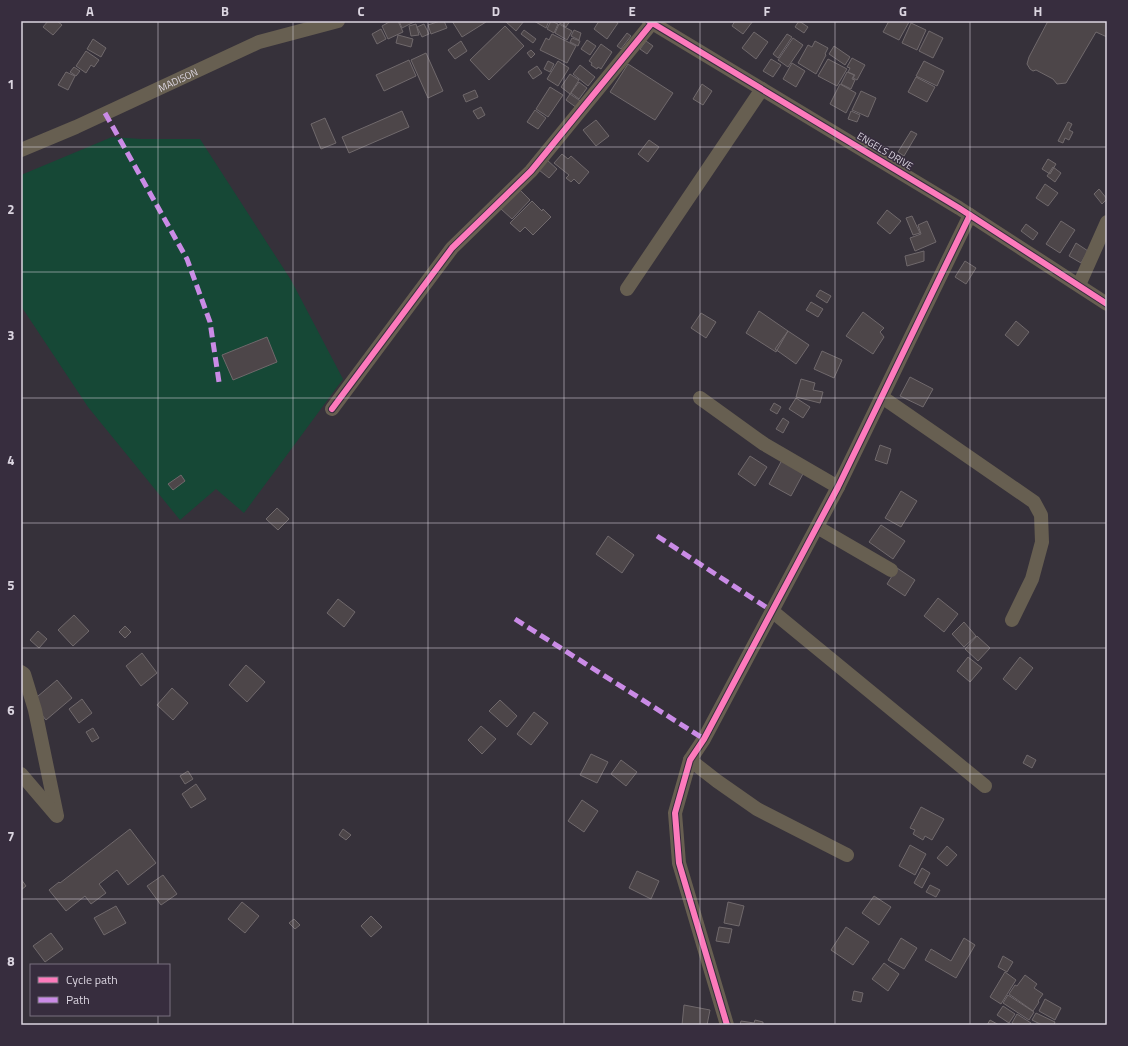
<svg xmlns="http://www.w3.org/2000/svg" width="1128" height="1046" font-family="'Titillium Web',sans-serif">
<style>
.green{fill:#164836}
.building{fill:#4d4649;stroke:#70696c}
.lines{fill:none;stroke-linecap:round;stroke-linejoin:round}
.minor{stroke:#675f51;stroke-width:14}
.quiet{stroke:#ca8be6;stroke-width:5;stroke-dasharray:10 5;stroke-linecap:butt}
.cycleway-casing{stroke:#372d3e;stroke-width:8}
.cycleway{stroke:#fd7abc;stroke-width:6}
.grid{fill:none;stroke:#dbd5e0;stroke-width:1;stroke-opacity:0.55}
.labels{text-anchor:middle;dominant-baseline:central;stroke-width:3;stroke-linejoin:round;paint-order:stroke}
.street-label{font-size:10px;fill:#dbd5e0;stroke:#372d3e}
.neatline{fill:none;stroke:#dbd5e0;stroke-width:1.5}
.grid-label{font-size:13px;text-anchor:middle;font-weight:bold;fill:#dbd5e0}
</style>
<rect width="100%" height="100%" fill="#36313a"/>
<path class="green" d="M112 137 141 139H200L291 280 343 379 244 513 216 489 180 520 88 407 21 306V175Z"/>
<path class="building" d="M48 21H57L62 25 53 35 43 27Z
M391 21H398L403 32 388 39 382 26Z
M399 21H414V22L402 28Z
M440 21H444L447 28 431 34 428 25Z
M452 21H486V22L462 37Z
M505 21H524L516 31Z
M534 21H549L546 28Z
M551 21 558 24 554 33 547 29Z
M559 21H570L566 27 558 22Z
M599 21H615L618 23 607 39 594 29Z
M735 21H753L743 34 732 26Z
M799 21 808 27 804 33 795 27Z
M889 21H907L909 22 899 40 883 32Z
M1048 21H1107V37L1096 32 1066 83 1057 84 1053 79 1036 70 1033 71 1030 69 1027 64 1029 57Z
M911 23 926 30 917 50 902 43Z
M416 24 419 35 411 36 409 26Z
M424 24 429 34 422 37 417 27Z
M559 24 572 31 567 40 555 33Z
M505 26 524 46 489 80 470 60Z
M381 29 386 39 377 44 372 34Z
M524 30 536 39 533 43 521 34Z
M574 30 581 33 579 40 571 36Z
M929 31 943 38 933 58 919 51Z
M754 32 768 42 756 59 742 48Z
M627 33 631 36 621 49 617 46Z
M552 34 576 46 567 63 540 50 546 38 549 40Z
M787 34 792 37 778 58 773 54Z
M398 35 413 39 411 47 396 43Z
M572 38 580 41 578 46 570 42Z
M793 38 803 45 788 67 778 60Z
M93 39 106 48 101 57 87 49Z
M587 40 596 46 590 55 581 49Z
M461 41 467 51 455 59 448 50Z
M646 41 653 46 647 54 640 49Z
M815 41 828 48 825 54 826 55 816 74 798 63 808 45 812 47Z
M601 44 612 52 601 69 598 67 597 69 591 65 592 63 589 61Z
M834 46 850 57 845 65 829 54Z
M531 50 535 54 531 58 527 53Z
M86 51 99 60 94 67 91 65 86 73 76 66Z
M426 53 443 91 428 98 411 60Z
M852 58 865 65 857 80 853 78 855 75 848 72 850 68 847 67Z
M771 59 781 65 773 77 763 71Z
M828 59 847 69 837 86 818 76Z
M409 60 416 76 384 91 376 75Z
M548 61 554 64 550 72 544 69Z
M558 61 569 68 558 86 547 79Z
M924 61 944 71 937 86 916 76Z
M792 63 805 71 796 87 783 79Z
M628 64 673 93 655 120 610 92Z
M580 65 595 77 588 86 573 74Z
M537 66 542 73 533 79 528 72Z
M74 67 80 71 76 76 70 72Z
M66 72 75 76 68 90 58 85Z
M847 72 854 75 852 79 855 80 851 89 841 84Z
M570 74 579 80 570 94 561 87Z
M916 77 935 87 927 102 908 92Z
M579 82 587 88 579 99 571 93Z
M702 84 712 91 703 105 693 99Z
M840 84 856 93 846 113 830 104Z
M550 87 563 95 548 117 536 109Z
M475 90 478 97 466 102 463 95Z
M861 91 876 98 868 117 852 110Z
M570 94 582 102 577 108 566 100Z
M481 107 485 115 478 119 473 111Z
M535 110 546 118 538 129 527 122Z
M402 111 409 127 349 153 342 137Z
M851 111 860 115 857 122 848 119Z
M325 118 336 143 321 149 311 124Z
M596 120 609 136 596 146 583 130Z
M1068 122 1072 124 1069 130 1073 132 1069 140 1065 138 1063 143 1058 141Z
M911 131 917 134 904 156 898 152Z
M649 140 659 147 648 162 638 154Z
M562 154 568 159 571 156 589 172 579 184 574 179 571 182 566 178 569 175 554 163Z
M1048 159 1056 164 1050 174 1042 169Z
M547 160 557 169 549 178 539 170Z
M1053 167 1061 173 1055 182 1047 176Z
M1045 184 1058 193 1048 206 1036 198Z
M1099 189 1107 199 1102 204 1094 194Z
M520 190 530 200 512 219 501 209Z
M532 201 542 211 543 209 551 217 533 235 525 227 520 232 510 223Z
M887 210 901 221 890 234 877 223Z
M912 216 920 233 913 235 906 218Z
M927 221 936 242 915 251 910 238 921 234 918 225Z
M1061 221 1075 230 1060 253 1046 244Z
M1026 224 1038 233 1033 240 1021 231Z
M1076 243 1088 251 1081 263 1069 256Z
M924 251V261L907 266 905 256Z
M965 261 976 268 966 284 955 277Z
M820 290 831 296 827 303 816 296Z
M811 302 823 309 818 317 806 310Z
M759 311 788 331 776 352 746 333Z
M863 312 884 328 880 332 884 337 873 354 846 336Z
M701 313 716 322 706 338 691 328Z
M1016 321 1029 332 1018 346 1005 335Z
M788 331 809 345 796 364 775 349Z
M267 337 277 362 233 380 222 355Z
M822 351 842 360 834 378 814 369Z
M910 377 933 389 923 407 900 396Z
M801 379 815 383 813 390 823 392 820 403 796 397Z
M796 398 810 407 803 418 789 409Z
M774 403 781 407 777 414 770 410Z
M783 418 789 422 783 433 776 429Z
M880 445 891 449 887 464 875 460Z
M750 456 767 467 755 486 738 474Z
M782 460 804 472 791 496 769 484Z
M181 475 185 481 173 490 168 484Z
M901 491 917 501 901 527 885 518Z
M277 508 289 519 278 530 266 519Z
M881 525 905 541 893 559 869 542Z
M608 536 634 555 622 573 596 554Z
M897 568 915 580 905 596 887 584Z
M938 598 958 614 944 632 924 616Z
M338 599 355 612 344 627 327 613Z
M74 615 89 631 73 646 58 630Z
M964 622 976 636 964 647 952 634Z
M125 626 131 632 125 638 119 632Z
M38 631 47 639 39 648 30 640Z
M977 636 990 648 978 661 965 649Z
M142 653 157 673 141 686 126 666Z
M968 657 982 668 970 682 957 671Z
M1020 657 1033 668 1016 690 1003 679Z
M246 665 265 682 247 702 229 685Z
M57 680 72 698 46 720 31 702Z
M172 688 188 703 173 720 157 705Z
M82 699 92 713 79 723 69 709Z
M500 700 517 716 507 727 489 711Z
M534 712 548 723 531 745 517 734Z
M481 726 496 739 482 754 468 740Z
M93 728 99 738 92 742 86 732Z
M591 754 608 762 597 783 580 775Z
M1027 755 1036 760 1032 768 1023 763Z
M621 760 637 772 626 786 611 774Z
M188 771 193 779 185 784 180 776Z
M196 784 206 799 191 808 182 794Z
M582 800 598 811 584 832 568 821Z
M921 807 944 819 932 840 925 836 923 840 913 834 915 830 910 828Z
M130 829 156 863 128 885 117 870 99 884 106 893 91 904 85 896 66 911 49 890 59 882 60 883Z
M343 829 351 835 346 840 339 835Z
M910 845 926 854 915 875 899 866Z
M947 846 957 855 947 866 937 858Z
M922 868 930 873 922 888 914 883Z
M637 871 659 881 651 899 629 888Z
M163 875 177 894 161 905 147 886Z
M21 879 26 886 21 890Z
M930 885 940 890 936 897 926 892Z
M874 896 891 907 879 925 862 913Z
M242 902 259 916 245 933 228 919Z
M728 902 744 906 739 926 724 923Z
M116 906 126 923 104 935 94 918Z
M371 916 382 927 371 937 361 926Z
M294 919 300 925 295 929 289 923Z
M719 927 732 929 729 943 716 941Z
M846 927 869 942 853 965 831 950Z
M51 933 63 949 45 962 33 946Z
M901 938 917 948 904 969 888 960Z
M964 938 975 945 956 978 925 960 931 949 951 961Z
M1003 956 1013 962 1007 972 998 967Z
M884 963 899 974 888 991 872 979Z
M1005 972 1016 980 1001 1004 990 997Z
M1025 975 1037 984 1034 988 1043 994 1038 1001 1039 1002 1033 1011 1009 994 1015 985 1017 986Z
M854 991 863 993 861 1002 852 1000Z
M1008 995 1034 1012 1029 1020 1003 1003Z
M1045 999 1061 1008 1055 1020 1039 1011Z
M684 1005 710 1010 707 1025H682Z
M1003 1006 1015 1014 1009 1023 997 1015Z
M1036 1013 1055 1022 1054 1025H1042L1032 1020Z
M1017 1014 1031 1023 1030 1025H1016L1012 1023Z
M755 1020 763 1022V1025H740L741 1021 754 1023Z
M990 1020 999 1025H987Z"/>
<g class="lines">
<g class="minor">
<path d="M649 21 959 208 1107 304"/>
<path id="s1" d="M21 150 76 127 259 42 338 21"/>
<path d="M1079 285 1107 222"/>
<path d="M627 289 762 89"/>
<path d="M882 397 1034 502 1041 515 1042 542 1032 579 1012 620"/>
<path d="M700 398 764 444 838 487"/>
<path d="M332 409 452 248 531 171 652 23"/>
<path d="M817 527 891 570"/>
<path d="M772 611 985 786"/>
<path d="M21 672 24 674 35 710 57 816"/>
<path d="M690 760 717 781 757 809 847 855"/>
<path d="M21 774 56 815"/>
<path d="M727 1025 679 863 675 813 690 760 704 739 838 487 970 215"/>
</g>
<path class="quiet" d="M105 113 187 259 210 322 219 382
M657 536 772 611
M515 619 704 739"/>
<defs>
<path id="cycleway" d="M649 21 959 208 1107 304
M332 409 452 248 531 171 652 23
M727 1025 679 863 675 813 690 760 704 739 838 487 970 215"/>
</defs>
<use href="#cycleway" class="cycleway-casing"/>
<use href="#cycleway" class="cycleway"/>
</g>
<path class="grid" d="M158 21V965M293 21V1025M428 21V1025M564 21V1025M700 21V1025M835 21V1025M970 21V1025M21 147H1107M21 272H1107M21 398H1107M21 523H1107M21 648H1107M21 774H1107M21 899H1107M158 1015V1025"/>
<g class="labels">
<g class="street-label">
<text stroke="none"><textPath href="#s1" startOffset="172">MADISON</textPath></text>
<text transform="translate(885 151) rotate(31)">ENGELS DRIVE</text>
</g>
</g>
<rect width="1128" height="1046" fill="none" stroke="#372d3e" stroke-width="44"/>
<rect x="30" y="964" width="140" height="52" fill="#372d3e" stroke="#79707f"/>
<rect x="38" y="977" width="20" height="6" fill="#fd7abc" stroke="#79707f"/>
<text x="66" y="984" font-size="12" fill="#dbd5e0">Cycle path</text>
<rect x="38" y="997" width="20" height="6" fill="#ca8be6" stroke="#79707f"/>
<text x="66" y="1004" font-size="12" fill="#dbd5e0">Path</text>
<rect x="22" y="22" width="1084" height="1002" class="neatline"/>
<g class="grid-label">
<text x="90" y="16">A</text>
<text x="225" y="16">B</text>
<text x="361" y="16">C</text>
<text x="496" y="16">D</text>
<text x="632" y="16">E</text>
<text x="767" y="16">F</text>
<text x="903" y="16">G</text>
<text x="1038" y="16">H</text>
<text x="11" y="89">1</text>
<text x="11" y="214">2</text>
<text x="11" y="340">3</text>
<text x="11" y="465">4</text>
<text x="11" y="590">5</text>
<text x="11" y="715">6</text>
<text x="11" y="841">7</text>
<text x="11" y="966">8</text>
</g>
</svg>
